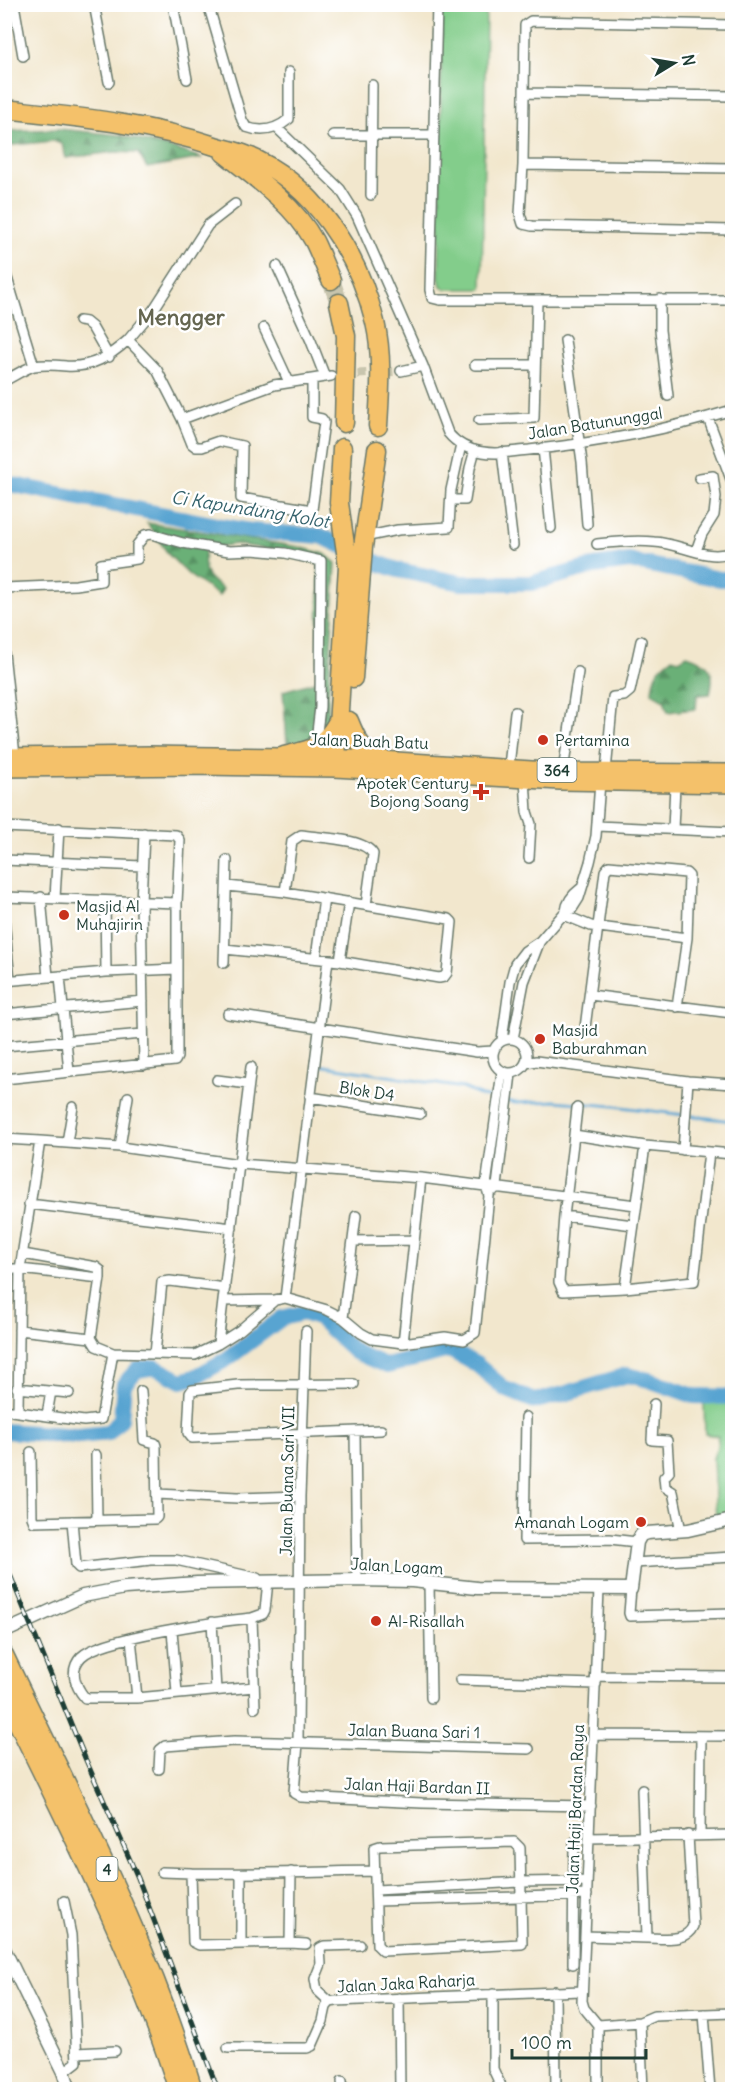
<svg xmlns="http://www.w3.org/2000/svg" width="737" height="2094" font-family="Delius,sans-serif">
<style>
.grass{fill:#83cd8b;stroke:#518560;stroke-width:1.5}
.forest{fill:url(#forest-firs);stroke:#447656;stroke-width:1.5}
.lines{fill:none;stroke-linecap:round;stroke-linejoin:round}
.stream{stroke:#58a4d1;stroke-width:3}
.river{stroke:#58a4d1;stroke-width:16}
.minor-tunnel{stroke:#c8c5ae;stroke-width:9;stroke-dasharray:9 4.5;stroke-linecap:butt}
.motorway-tunnel{stroke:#c8c5ae;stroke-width:18;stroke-dasharray:18 9;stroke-linecap:butt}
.minor-casing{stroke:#69786a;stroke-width:12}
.tertiary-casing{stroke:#69786a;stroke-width:15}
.primary-casing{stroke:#69786a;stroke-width:18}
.motorway-casing{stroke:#69786a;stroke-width:21}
.minor{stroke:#fff;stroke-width:9}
.tertiary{stroke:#fff;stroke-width:12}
.primary{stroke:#f4c16a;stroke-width:15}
.motorway{stroke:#f4c16a;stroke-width:18}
.rail-casing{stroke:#1f3d34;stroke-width:5}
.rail{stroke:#fff;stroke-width:3;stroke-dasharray:9;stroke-linecap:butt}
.poi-dot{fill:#c8321e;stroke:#fff;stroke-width:2}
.labels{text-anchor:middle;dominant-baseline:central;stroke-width:5;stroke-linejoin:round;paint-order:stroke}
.shield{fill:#fff;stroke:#627771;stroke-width:1.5}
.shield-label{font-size:15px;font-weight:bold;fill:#1f3d34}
.street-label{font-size:16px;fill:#1f3d34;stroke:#fff}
.poi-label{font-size:16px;fill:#1f3d34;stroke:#fff;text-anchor:start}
.water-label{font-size:18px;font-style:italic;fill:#33616b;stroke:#fff}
.district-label{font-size:22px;font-weight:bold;fill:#656650;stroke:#fff}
</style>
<defs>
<pattern id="forest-firs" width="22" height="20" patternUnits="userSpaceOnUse" patternTransform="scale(1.5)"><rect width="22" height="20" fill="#6ab077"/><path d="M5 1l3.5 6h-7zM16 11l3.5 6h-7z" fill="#579062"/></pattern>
</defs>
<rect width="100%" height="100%" fill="#fff"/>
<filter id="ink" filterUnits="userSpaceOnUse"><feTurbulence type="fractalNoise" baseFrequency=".0167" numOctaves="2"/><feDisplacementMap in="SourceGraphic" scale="12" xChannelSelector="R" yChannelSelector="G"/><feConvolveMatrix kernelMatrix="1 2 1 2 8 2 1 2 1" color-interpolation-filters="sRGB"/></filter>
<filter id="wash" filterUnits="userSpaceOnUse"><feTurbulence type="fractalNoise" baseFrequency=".008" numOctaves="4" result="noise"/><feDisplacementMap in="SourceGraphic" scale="24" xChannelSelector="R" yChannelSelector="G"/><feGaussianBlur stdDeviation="1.35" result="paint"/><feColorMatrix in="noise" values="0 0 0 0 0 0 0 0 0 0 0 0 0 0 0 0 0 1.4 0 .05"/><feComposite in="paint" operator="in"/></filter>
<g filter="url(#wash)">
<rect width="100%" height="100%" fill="#f2e7cd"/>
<path class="grass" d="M442 5H486L482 289H446L441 286 439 278Z
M732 1400V1513L716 1518 713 1458 717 1447 718 1436 705 1434 704 1403Z"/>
<path class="forest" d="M59 129 119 135 168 147 202 158 147 168 138 153 115 152 66 158 62 144 53 141 5 146V131Z
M147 523 299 547 325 554 336 563 328 698 329 729 315 746 287 743 283 691 318 681 319 563 267 549 235 544 205 549C203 572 204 576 223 589L219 596 189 575 169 555Z
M687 655C709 662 716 670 710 694L697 695 696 709 668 712 664 700 652 693C653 675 658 668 672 658L679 660Z"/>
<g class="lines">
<path class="stream" d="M319 1065 463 1088 482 1096 516 1103 555 1101 613 1106 732 1121"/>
<path class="river" d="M4 483 222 526 251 531 321 536 378 563 398 570 461 583H532L594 566 629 561 720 579H732
M4 1431 79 1436 108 1433 121 1419 124 1384 137 1370 155 1367 181 1381 195 1377 227 1359 282 1318 303 1313 320 1319 355 1352 387 1366 449 1350 476 1364 505 1389 535 1401 564 1394 627 1375 649 1380 694 1396 732 1397"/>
</g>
</g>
<g filter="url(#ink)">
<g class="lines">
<path class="minor-tunnel" d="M344 375 401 371"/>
<path class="motorway-tunnel" d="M331 280 339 303"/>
<defs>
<path id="minor" d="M14 4 23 56
M94 4 109 82
M173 4 187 79
M208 4 242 120 246 127C262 133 276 130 289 119V72
M437 4 430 290 432 298 440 300H732
M732 25 531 21 525 25 523 165 520 214 523 224 532 226 732 230
M524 93 732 96
M278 129 340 189 357 216 423 366 448 433C457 444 469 450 483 452 498 455 515 451 529 450 597 443 667 430 732 410
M333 135H434
M523 165 732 168
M371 195 372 85
M277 266 311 341 325 377
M4 268 34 366
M660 299V330L668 396
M79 321 86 322 92 327 109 357
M264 328 289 382
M128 340 154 309 208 225 235 204
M565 340 582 462 587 524
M475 365H535
M401 371 423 366
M4 381C14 376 24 369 34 366 44 364 56 365 66 366 92 368 110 356 128 340L157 370 182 419 274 385 331 376
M708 418 732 482
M182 419 192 444 196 447H202L219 441 242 446 241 498 312 510 324 422 322 419 312 417V379
M479 420 534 418 537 301
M543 448 551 528
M502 452 513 545
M451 500H465L470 468 475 450
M364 537 398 530 449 527 451 490 461 445
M597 544C616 542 635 540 654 542 681 543 706 562 732 552
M696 551 702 534 714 515 716 497 713 476 700 478
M4 588 76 585 101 581V564L137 559V545L145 535 151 534 183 543 229 551 252 550 285 553 321 561 320 707 317 732 311 747
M4 653 15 756
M509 766 515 712
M563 771 578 672
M606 771 613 697 624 696 630 691 641 641
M525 779 527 812 531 824 529 858
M597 826 732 832
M4 827 176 835 180 840 177 903V1057L175 1061 4 1079
M673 829 675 785
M144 833 141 902 144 1065
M4 860 142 866
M285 892 292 841 301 835C320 838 364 838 373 854L366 905
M4 897 177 903
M41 897 48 977
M55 898 59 828
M105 901 106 972
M566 911C567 901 572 895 580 889
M564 915 591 926 687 938
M4 919 10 980
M225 949 340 961 439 978 444 977 447 973 452 922 449 919 285 892 227 886
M316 958 324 898
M340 961 349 902
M224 963 227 860
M60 976 69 1072
M4 981 106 972 177 969
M590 995 732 1013
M4 1014 143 1001
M228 1014 477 1052 493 1051
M585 1028 605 871 609 866 686 873 689 876 687 938 677 1007
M493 1056a17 17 0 1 1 34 0a17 17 0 1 1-34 0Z
M513 1039 524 982 539 943
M502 1040 510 982 515 964 525 951 540 941 566 911 572 909 579 898 590 862 596 836 600 782
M4 1046 143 1034
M526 1063 536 1061 688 1081 732 1084
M217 1080 248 1084
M310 1097 420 1114
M574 1135 577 1108
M4 1139 40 1141
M67 1142 73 1107
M645 1146 574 1135 564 1216 559 1282 563 1291 625 1288 694 1281 709 1152
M120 1147 128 1097
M683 1150 688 1081
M494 1190 497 1186 511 1074
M29 1204 232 1228
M564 1216 633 1225
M353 1241 414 1240
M23 1254 96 1267 100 1270V1278
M4 1269H20L100 1278 91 1338 96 1346 113 1353 195 1355 218 1344 240 1330 275 1300 285 1298 327 1310 343 1318 361 1333 372 1339 403 1343 421 1178
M625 1288 645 1146 732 1154
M285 1298 328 960
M223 1301 275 1300
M343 1318 356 1216
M19 1330 91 1338
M306 1331 300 1496 298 1743 294 1793 301 1797 422 1803 591 1806
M403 1343 445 1337 464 1340 475 1333 489 1196 486 1185 502 1072
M218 1344 239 1164 421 1178 636 1205
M155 1354 162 1282 170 1281 225 1288
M354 1384 238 1385 192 1390 190 1393 188 1433 192 1438 381 1430
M17 1388 69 1393
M654 1404 652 1440 667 1441 669 1472 664 1477 665 1487 673 1492 681 1531
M4 1410 84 1421 101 1419 113 1353
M18 1410 20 1269 40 1141 120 1147 239 1164 251 1067
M47 1415 51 1391
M526 1417 524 1540 610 1539 637 1542
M355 1432 357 1580
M31 1452 32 1517 34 1522 155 1519 157 1517 156 1446 155 1443 144 1440 141 1391
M96 1455 97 1520
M157 1494 237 1498 300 1496
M72 1521 76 1565 79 1568 151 1560H176L257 1578
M634 1563 732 1557
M429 1584 431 1698
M631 1589 629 1613 630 1616 732 1613
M252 1618C221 1621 100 1637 81 1657 69 1670 75 1686 85 1698H137L254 1687
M212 1622 216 1690
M172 1630 177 1693
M131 1638 137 1698
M596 1676 732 1677
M460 1680 596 1684
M255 1708 252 1618 263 1614 265 1610 268 1581
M594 1735 732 1736
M159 1769 160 1750 165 1746 234 1741 529 1749
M642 1790 647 1938C662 1938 686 1943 693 1926L688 1835
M700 1834 701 1736
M589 1838 732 1835
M514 1842 520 1848 522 1944 383 1951 377 1945 374 1848 380 1846Z
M162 1872 191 1873
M291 1872 290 1943 199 1945 193 1942 191 1873C252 1874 313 1872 375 1871
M241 1874V1944
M376 1890 521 1882 587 1881
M376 1901 587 1895
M585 1936 647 1938
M290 1943 306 1944
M573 1964 574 1842
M555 1991 556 2090
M493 1994V2069L502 2088
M399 1998 400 2090
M330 2002 317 1990 315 1979 321 1964 320 1948 324 1946 360 1945
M704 2014 710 2090
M640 2022 643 2090
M598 2025 584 2008 582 2001 585 1936 599 1589
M598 2025 640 2022 654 2016 732 2013
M598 2025V2090
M228 2048H307L312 2046 323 2021 326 2007 330 2002 336 2001 581 1991
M77 2053 115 2051
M64 2072 77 2062 71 1935 64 1901
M342 2081 343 2090"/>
<path id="tertiary" d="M4 1632 83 1596 125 1588 197 1583 357 1580 412 1581 477 1588 631 1589 637 1542 641 1535 647 1533 688 1530 732 1520
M4 1949 64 2072 70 2090"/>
<path id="primary" d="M4 756 149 754 284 756 381 759 563 771 732 772
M4 769 201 767 335 769 560 782 732 785"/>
<path id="motorway" d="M4 109C76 117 147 123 215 146 225 149 236 151 246 155 313 182 358 253 375 322 383 356 380 391 378 426
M224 153C255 177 295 206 314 241 320 253 325 267 331 280
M339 303 346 336 344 423
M353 678 363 547 377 450
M349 721C357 741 361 750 381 759
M284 756C312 749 322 749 337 723
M336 758 348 566 339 503 342 448
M4 1655C72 1798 148 1938 193 2090
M4 1694C66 1823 135 1952 178 2090"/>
</defs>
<use href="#minor" class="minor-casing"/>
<use href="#tertiary" class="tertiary-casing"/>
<use href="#primary" class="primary-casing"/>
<use href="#motorway" class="motorway-casing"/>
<use href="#minor" class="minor"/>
<use href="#tertiary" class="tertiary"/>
<use href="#primary" class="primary"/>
<use href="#motorway" class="motorway"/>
<defs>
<path id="rail" d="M4 1560 85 1758 138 1878 218 2090"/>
</defs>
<use href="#rail" class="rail-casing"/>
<use href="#rail" class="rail"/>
</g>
</g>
<g class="poi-dot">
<circle cx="543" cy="740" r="6"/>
<path d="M478 783h6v6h6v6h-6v6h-6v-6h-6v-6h6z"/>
<circle cx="64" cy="915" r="6"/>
<circle cx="540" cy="1039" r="6"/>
<circle cx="641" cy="1522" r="6"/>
<circle cx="376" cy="1621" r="6"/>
</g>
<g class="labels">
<g class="shield">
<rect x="537.5" y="758" width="39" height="24" rx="4.5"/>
<rect x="96.5" y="1857" width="21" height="24" rx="4.5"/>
</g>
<g class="shield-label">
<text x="557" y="770">364</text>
<text x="107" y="1869">4</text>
</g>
<g class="street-label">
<text transform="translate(595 423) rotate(-9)">Jalan Batununggal</text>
<text transform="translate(369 741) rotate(2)">Jalan Buah Batu</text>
<text transform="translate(367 1091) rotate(9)">Blok D4</text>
<text transform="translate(287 1481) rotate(-89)">Jalan Buana Sari VII</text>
<text transform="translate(397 1566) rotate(3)">Jalan Logam</text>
<text transform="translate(414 1731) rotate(1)">Jalan Buana Sari 1</text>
<text transform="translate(417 1786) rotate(2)">Jalan Haji Bardan II</text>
<text transform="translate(575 1809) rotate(-88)">Jalan Haji Bardan Raya</text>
<text transform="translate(406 1983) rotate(-3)">Jalan Jaka Raharja</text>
</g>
<g class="poi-label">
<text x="555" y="740">Pertamina</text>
<text x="469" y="783" text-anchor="end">Apotek Century<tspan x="469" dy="18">Bojong Soang</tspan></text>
<text x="76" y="906">Masjid Al<tspan x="76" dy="18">Muhajirin</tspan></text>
<text x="552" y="1030">Masjid<tspan x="552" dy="18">Baburahman</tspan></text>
<text x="629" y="1522" text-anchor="end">Amanah Logam</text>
<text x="388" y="1621">Al-Risallah</text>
</g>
<g class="water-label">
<text transform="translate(250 509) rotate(9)">Ci Kapundung Kolot</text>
</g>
<g class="district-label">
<text x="181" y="317">Mengger</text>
</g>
</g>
<rect width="737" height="2094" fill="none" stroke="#fff" stroke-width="24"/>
<g transform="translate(674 63) rotate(79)" stroke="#ffffff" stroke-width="4.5" paint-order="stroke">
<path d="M0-4.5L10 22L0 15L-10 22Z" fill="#1f3d34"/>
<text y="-9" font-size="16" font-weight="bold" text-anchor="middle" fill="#1f3d34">N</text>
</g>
<path d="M512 2049v9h134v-9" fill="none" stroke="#1f3d34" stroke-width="3"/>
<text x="521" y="2049" font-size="18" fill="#1f3d34" stroke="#ffffff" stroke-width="4.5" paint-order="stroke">100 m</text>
</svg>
